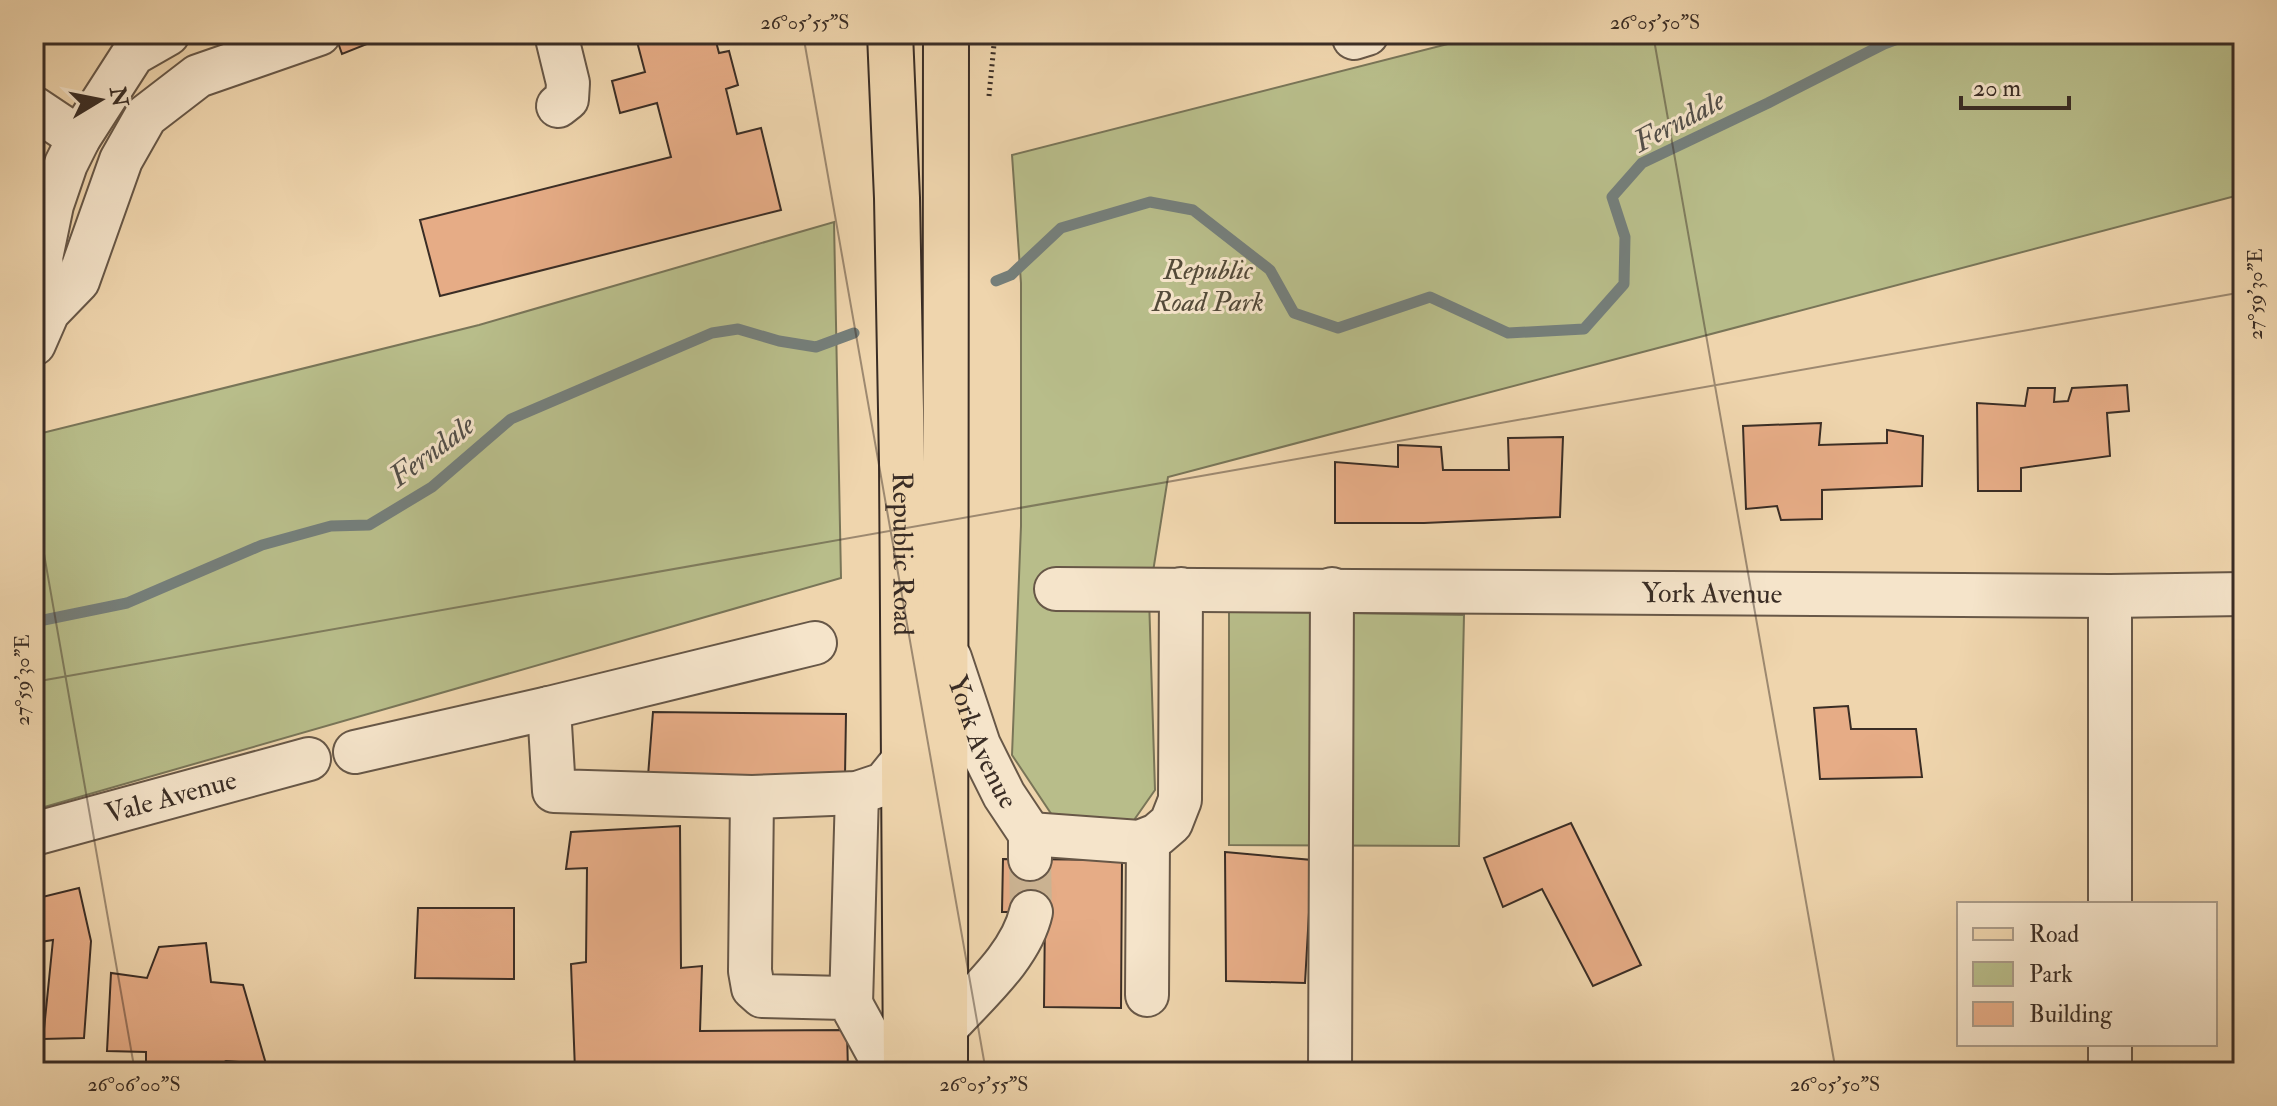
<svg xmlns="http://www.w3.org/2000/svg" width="2277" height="1106" font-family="'IM FELL Double Pica',serif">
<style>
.green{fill:#b8bd8a;stroke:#797558;stroke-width:2}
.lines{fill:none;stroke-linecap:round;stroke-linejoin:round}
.stream{stroke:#757f7b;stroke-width:11}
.building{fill:#e6ac86;stroke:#3a2d25;stroke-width:2}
.minor-tunnel{stroke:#cbb392;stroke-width:42;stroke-dasharray:42 21;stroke-linecap:butt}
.minor-casing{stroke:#675747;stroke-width:46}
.major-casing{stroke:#3a2d25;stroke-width:48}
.path{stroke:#3a2d25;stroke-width:5;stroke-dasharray:2 4;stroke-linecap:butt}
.minor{stroke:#f5e4ca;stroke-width:42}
.major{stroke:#efd5ad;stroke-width:44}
.ticks{fill:none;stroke:#3a2d25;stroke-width:2;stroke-opacity:0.45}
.labels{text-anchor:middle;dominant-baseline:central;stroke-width:6;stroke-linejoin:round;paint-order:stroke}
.park-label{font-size:28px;font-style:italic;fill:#534a39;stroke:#f5e4ca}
.street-label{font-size:28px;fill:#3a2d25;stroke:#f5e4ca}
.water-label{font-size:30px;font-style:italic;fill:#534f49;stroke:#f5e4ca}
.neatline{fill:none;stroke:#3a2d25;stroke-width:3}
.ticks-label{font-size:20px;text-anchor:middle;fill:#3a2d25}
</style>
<rect width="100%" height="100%" fill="#efd5ad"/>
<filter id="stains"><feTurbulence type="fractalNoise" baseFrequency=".0025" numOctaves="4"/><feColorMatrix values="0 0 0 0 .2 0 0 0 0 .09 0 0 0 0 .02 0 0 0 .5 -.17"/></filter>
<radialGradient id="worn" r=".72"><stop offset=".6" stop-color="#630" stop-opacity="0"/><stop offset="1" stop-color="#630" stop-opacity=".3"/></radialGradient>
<path class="green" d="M1487 34H2243V194L1168 477 1149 597 1155 790 1134 820 1054 818 1012 755 1021 526V283L1012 155Z
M834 222 841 578 34 810V435L479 325Z
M1229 611 1464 615 1459 846 1229 845Z"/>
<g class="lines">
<path class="stream" d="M996 281 1011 275 1061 228 1150 202 1193 210 1270 270 1294 313 1338 328 1430 297 1508 333 1584 329 1624 284 1625 237 1612 197 1642 163 1768 103 1884 44 1911 34
M34 622 127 603 262 545 331 526 369 525 432 487 511 419 712 333 738 329 779 341 816 347 854 333"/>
</g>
<path class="building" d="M335 34H369L372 42 342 54Z
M635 34H714L719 53 729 51 738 85 726 89 737 134 761 128 781 210 440 296 420 220 671 157 657 103 620 113 612 81 645 72Z
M2127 385 2129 411 2107 413 2110 456 2021 468V491H1978L1977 403 2025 406 2028 388H2055L2054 402 2068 401 2072 388Z
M1821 423 1819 445 1887 443V430L1923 436 1922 486 1822 490V519L1781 520 1777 506 1746 509 1743 426Z
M1563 437 1560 517 1424 523H1335V462L1398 467V445L1441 447 1443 470H1509L1508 438Z
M1848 706 1851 729H1916L1922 777 1820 779 1814 708Z
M653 712 846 714 845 776H648Z
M1571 823 1641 965 1593 986 1542 889 1503 907 1484 858Z
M680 826 681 968 702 966 700 1031 847 1030 848 1072 575 1070 571 964 586 962 587 868 566 869 571 832Z
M1225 852 1312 860 1305 983 1226 981Z
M1003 859 1122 860 1121 1008 1044 1007 1045 912H1002Z
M79 888 91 941 84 1038 43 1039 53 940 34 943V899Z
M418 908H514V979L415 978Z
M206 943 211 982 243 985 266 1064 226 1061 206 1072H146V1052L107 1051 111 973 147 978 159 947Z"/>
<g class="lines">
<path class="minor-tunnel" d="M1030 859 1031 912"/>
<defs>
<g id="minor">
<path d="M556 34 568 83 567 99 558 106"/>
<path d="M1354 38 1367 34"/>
<path d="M34 108 79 138"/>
<path d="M48 312 41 258 52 205 66 164 79 138 133 54 168 34"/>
<path d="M34 344 48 312 78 281 121 160 146 116 198 76 319 34"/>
<path id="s1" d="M1056 589 2110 596 2243 594"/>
<path d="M815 643 549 708 554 791 752 797 857 793 884 784 905 758"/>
<path id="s2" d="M950 658 979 745 1004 795 1030 834V859"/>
<path d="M355 752 549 708"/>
<path d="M752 797 750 971 753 988 762 996 844 998 851 1004 880 1057 906 1070"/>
<path id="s3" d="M34 834 309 759"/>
<path d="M1030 834 1139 842 1157 835 1171 823 1180 800 1181 589"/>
<path d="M2110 904V596"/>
<path d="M1147 995 1148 840"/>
<path d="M851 1004 857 793"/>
<path d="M945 1029C975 995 1021 957 1031 912"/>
<path d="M2110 1064V1044"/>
<path d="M1330 1072 1332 589"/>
</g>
<g id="major">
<path id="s4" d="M890 34 897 198 902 462 906 1072"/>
<path d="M945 1072 946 34"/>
</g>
</defs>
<use href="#minor" class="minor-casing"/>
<use href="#major" class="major-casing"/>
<path class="path" d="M989 96 995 34"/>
<use href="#minor" class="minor"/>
<use href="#major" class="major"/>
</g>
<path class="ticks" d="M803 34 986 1072M1653 34 1836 1072M34 497 135 1072M34 682 2243 292M2177 1072 2243 1060"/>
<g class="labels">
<g class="park-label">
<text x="1208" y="270">Republic<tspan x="1208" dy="32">Road Park</tspan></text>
</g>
<g class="street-label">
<text stroke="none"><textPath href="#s4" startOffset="520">Republic Road</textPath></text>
<text stroke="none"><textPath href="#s1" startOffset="656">York Avenue</textPath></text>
<text stroke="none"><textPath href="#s2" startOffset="90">York Avenue</textPath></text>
<text stroke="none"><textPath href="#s3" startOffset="142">Vale Avenue</textPath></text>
</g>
<g class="water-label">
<text transform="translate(1679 121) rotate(-28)">Ferndale</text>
<text transform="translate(432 451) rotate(-37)">Ferndale</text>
</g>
</g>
<rect width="2277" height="1106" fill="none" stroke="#efd5ad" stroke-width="88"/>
<rect x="1957" y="902" width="260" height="144" fill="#f5e4ca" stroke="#aa9b88" stroke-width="2"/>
<rect x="1973" y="928" width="40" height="12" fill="#efd5ad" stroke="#aa9b88" stroke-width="2"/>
<text x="2029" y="942" font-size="24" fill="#3a2d25">Road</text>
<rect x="1973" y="962" width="40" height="24" fill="#b8bd8a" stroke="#aa9b88" stroke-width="2"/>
<text x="2029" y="982" font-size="24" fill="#3a2d25">Park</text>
<rect x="1973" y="1002" width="40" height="24" fill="#e6ac86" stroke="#aa9b88" stroke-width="2"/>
<text x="2029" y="1022" font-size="24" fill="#3a2d25">Building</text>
<g transform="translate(100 100) rotate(80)" stroke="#f5e4ca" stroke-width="6" paint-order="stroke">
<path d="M0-6L14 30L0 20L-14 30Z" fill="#3a2d25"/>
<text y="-12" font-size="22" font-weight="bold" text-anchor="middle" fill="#3a2d25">N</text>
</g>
<path d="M1961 96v12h108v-12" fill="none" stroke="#3a2d25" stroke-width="4"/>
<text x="1973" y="96" font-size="24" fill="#3a2d25" stroke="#f5e4ca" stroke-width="6" paint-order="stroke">20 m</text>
<rect x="44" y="44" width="2189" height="1018" class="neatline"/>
<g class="ticks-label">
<text x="805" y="29">26°05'55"S</text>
<text x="1655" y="29">26°05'50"S</text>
<text transform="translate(2255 294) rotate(-90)" y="7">27°59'30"E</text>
<text transform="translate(22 680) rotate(-90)" y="7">27°59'30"E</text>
<text x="134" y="1091">26°06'00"S</text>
<text x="984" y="1091">26°05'55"S</text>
<text x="1835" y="1091">26°05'50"S</text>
</g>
<rect width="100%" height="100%" filter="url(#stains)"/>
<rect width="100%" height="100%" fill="url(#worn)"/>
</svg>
